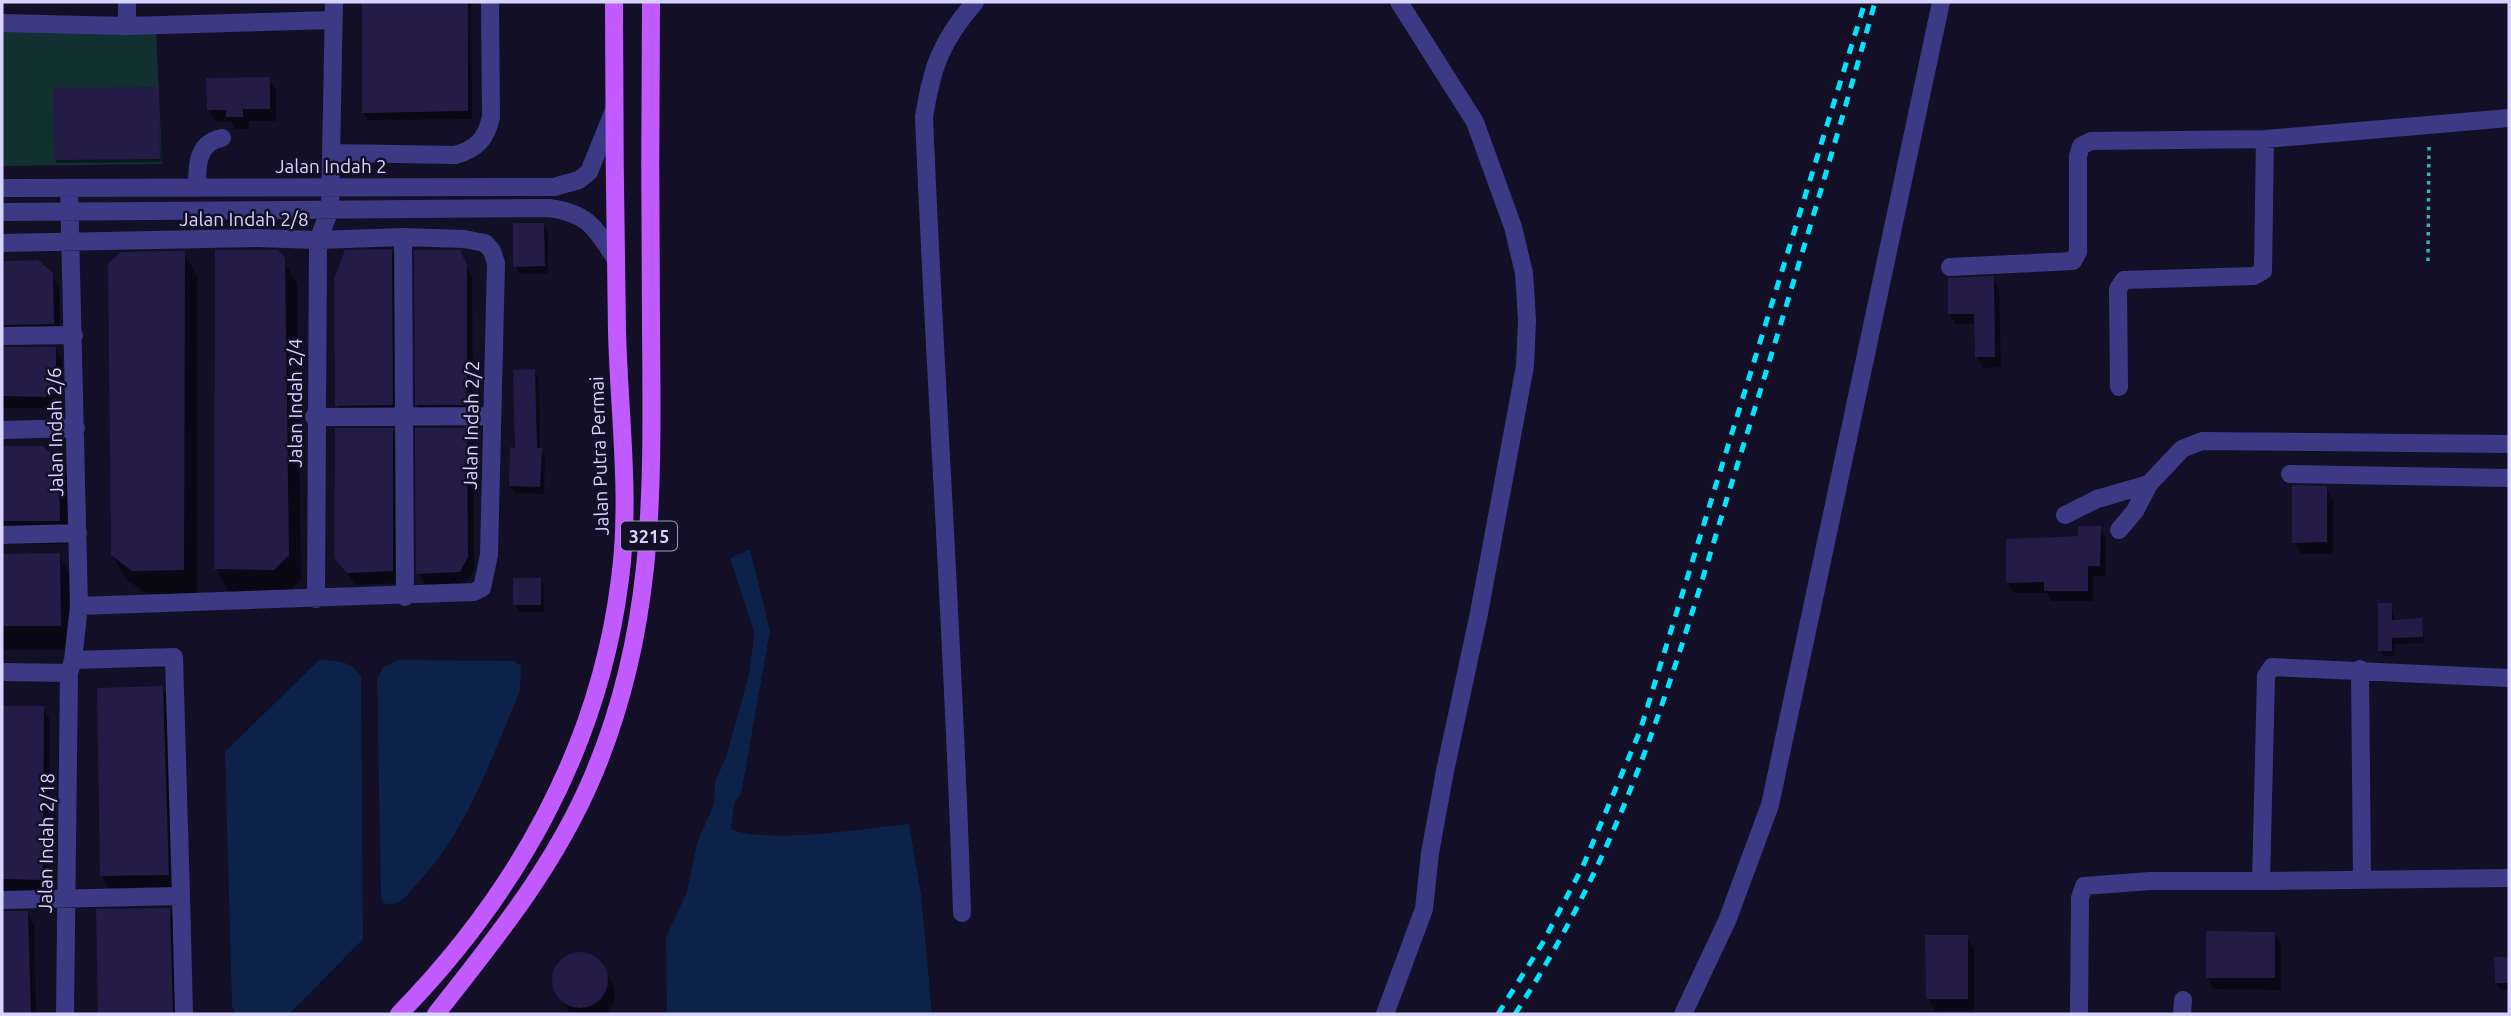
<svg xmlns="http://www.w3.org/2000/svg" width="2511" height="1016" font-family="Ubuntu,sans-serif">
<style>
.green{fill:#12302f}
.water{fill:#0c2248}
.shadow{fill:#0007}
.building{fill:#241b47}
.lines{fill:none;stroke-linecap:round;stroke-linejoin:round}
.path{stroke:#2fb8b0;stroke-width:3.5;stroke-dasharray:3.5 5;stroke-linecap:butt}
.minor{stroke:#3d3a85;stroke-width:18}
.major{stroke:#c25bff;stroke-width:18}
.rail{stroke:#00e5ff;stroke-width:5;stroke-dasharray:10 9;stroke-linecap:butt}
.labels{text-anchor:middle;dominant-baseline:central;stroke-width:5;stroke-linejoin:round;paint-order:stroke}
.shield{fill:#130f26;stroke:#9e99be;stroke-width:2}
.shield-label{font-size:18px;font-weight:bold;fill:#d9d4ff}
.street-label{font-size:19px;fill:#d9d4ff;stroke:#130f26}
</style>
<rect width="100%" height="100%" fill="#130f26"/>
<path class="green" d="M2 29H156L162 164 2 166Z"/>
<path class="water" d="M750 549 770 631 741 794 734 803 731 829C766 845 866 828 909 824L921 894 932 1014H667L666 937 687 892 697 843 714 804 715 782 726 757 750 671 754 632 730 558Z
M319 660C337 661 351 660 361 677L363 939 289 1014H235L232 1005 225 752Z
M398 660 513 661 521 665 520 691C491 759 468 829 417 884 407 895 400 908 383 903L381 897 377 680 383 667Z"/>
<path class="shadow" d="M363 2H471L472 119 368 120 363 112Z
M269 79 276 91V121H249V129H235L231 121 216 122 209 110Z
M158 89 161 162 57 163 55 160Z
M543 224 548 232V273L520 274 515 266Z
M391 251 398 263V417L343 416 336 404Z
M184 253 197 276V594H147L126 579 112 555Z
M283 259 297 284 301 579 288 593H229L216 569Z
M37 262 51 274 59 286 60 335 2 340V263Z
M466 264 472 279 473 416 424 417 417 405Z
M1993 278 1999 289 2001 367 1983 368 1977 357 1976 324H1956L1950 314Z
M55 348 62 360V396L53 408H2V349Z
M534 371 539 379 540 450 545 458 544 494 515 493 510 486Z
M466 429 473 441 474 570 466 584 425 585 418 573Z
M392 430 399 442V583L355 585 336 558Z
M2 448H42L58 461 72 486 73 544H2Z
M2326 488 2333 500V554H2301L2294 542Z
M2100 528 2106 539V576H2093V601H2052L2047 593H2014L2008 583Z
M59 555 73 579 74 649 2 650V556Z
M540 579 544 587V612H519L515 604Z
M2391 604 2395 621 2421 620 2425 643 2395 644V656H2384L2380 650Z
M162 688 169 700 175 887 109 888 102 876Z
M2 707 43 708 50 720 49 891H2Z
M169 909 176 921 179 1014H100L98 911Z
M2 911 27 913 34 925 36 1014H2Z
M2274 933 2281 945V990L2214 989 2207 977Z
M1967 937 1974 949V1010L1935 1011 1928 998Z
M573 954H585L596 958 612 981 615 993 613 1004 606 1014H571L556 993 553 981 555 969 562 960Z
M2496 959H2509V990H2501L2496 983Z"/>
<path class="building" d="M362 2H468V111L362 113Z
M270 77V109H243V117H226V110H207L206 78Z
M159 87 160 159 54 160 53 88Z
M513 223H544L545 266 513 267Z
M392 249 393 405 335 406 334 279 345 250Z
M215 250H278L285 258 289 555 274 570 214 569Z
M414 250H460L467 265V405H415Z
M185 251 184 570 132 571 111 555 108 264 121 252Z
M38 260 53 273 54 324 2 325V261Z
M1994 276 1995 357H1975L1974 314H1948V278Z
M2 347H56V383L46 397 2 396Z
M535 369 537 448H542L540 487 509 486 510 447 515 448 513 370Z
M335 428H393V571L347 573 334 558Z
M415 428H467L468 557 460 572 416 574Z
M2 446H42L59 460 60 521H2Z
M2292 485 2327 486V542L2292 543Z
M2078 526H2101L2100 566H2088V591H2044V582L2006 583V539L2078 536Z
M60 553 61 626H2V554Z
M513 578H541V605H513Z
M2378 603H2392V620L2422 618 2423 637 2392 638V651H2378Z
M163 686 169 875 100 876 97 688Z
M2 706H44L43 880 2 879Z
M170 908 173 1014H98L96 909Z
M2 911H28L31 1014H2Z
M2206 931 2275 932V978H2206Z
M1925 935H1968V999H1926Z
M552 980a28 28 0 1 1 56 0a28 28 0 1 1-56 0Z
M2494 957H2509V983H2495Z"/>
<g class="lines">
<path class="path" d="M2428 261 2429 143"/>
<path class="minor" d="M127 2V26
M2 23 127 26 333 20
M333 153 455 155C477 149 486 139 491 117L490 2
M2 188 554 187 579 180 589 172 614 110
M197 188C197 167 196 143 222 138
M2 212 549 208C588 213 595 228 615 258
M403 237 405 597
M2 243 256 238 318 240 403 237 464 239 485 243 492 251 496 263 489 555 482 588 474 592 79 606
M1950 267 2073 261 2078 252V156L2081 146 2091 141 2265 139 2509 118
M2 336 74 335
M2119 387 2118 289 2124 280 2254 276 2263 271 2265 139
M314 417 492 416
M2 430 76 428
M2290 474 2509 478
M2065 515 2097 499 2149 484 2182 449 2202 441 2509 444
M2119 530 2135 511 2149 484
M2 535 78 533
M316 599 318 240 330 210 334 2
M2360 669 2362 880
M2 672 69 673
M2509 678 2272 667 2266 676 2261 881 2509 878
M181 896 184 1014
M2 900 181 896 174 657 73 660
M962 913C954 647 935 382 924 117 932 67 941 41 975 2
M65 1014 69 673 73 660 79 606 69 189
M1385 1014 1424 909 1430 853 1445 771 1479 613 1525 366 1527 320 1524 273 1513 227 1475 122 1399 2
M1683 1014 1727 921 1770 805 1941 2
M2079 1014 2080 898 2084 886 2150 881H2261
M2182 1014 2183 1000"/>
<path class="major" d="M399 1014C516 894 599 748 620 579 631 498 619 413 617 331 615 221 614 112 614 2
M436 1014C495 939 554 867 592 778 657 626 652 485 651 324 650 217 650 109 651 2"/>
<path class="rail" d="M1498 1014 1542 944 1583 866 1640 731 1865 2
M1515 1014C1624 847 1671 683 1728 495 1779 331 1829 167 1875 2"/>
</g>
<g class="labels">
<rect class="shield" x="621" y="521.5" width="56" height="29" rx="5"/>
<g class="shield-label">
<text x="649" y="536">3215</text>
</g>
<g class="street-label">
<text x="331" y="166">Jalan Indah 2</text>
<text x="244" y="219">Jalan Indah 2/8</text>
<text transform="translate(295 403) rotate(-90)">Jalan Indah 2/4</text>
<text transform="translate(471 425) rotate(-89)">Jalan Indah 2/2</text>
<text transform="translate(55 432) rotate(-91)">Jalan Indah 2/6</text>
<text transform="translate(599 456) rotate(-92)">Jalan Putra Permai</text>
<text transform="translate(46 843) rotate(-89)">Jalan Indah 2/18</text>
</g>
</g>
<rect width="2511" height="1016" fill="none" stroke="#d9d4ff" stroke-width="7"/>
</svg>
